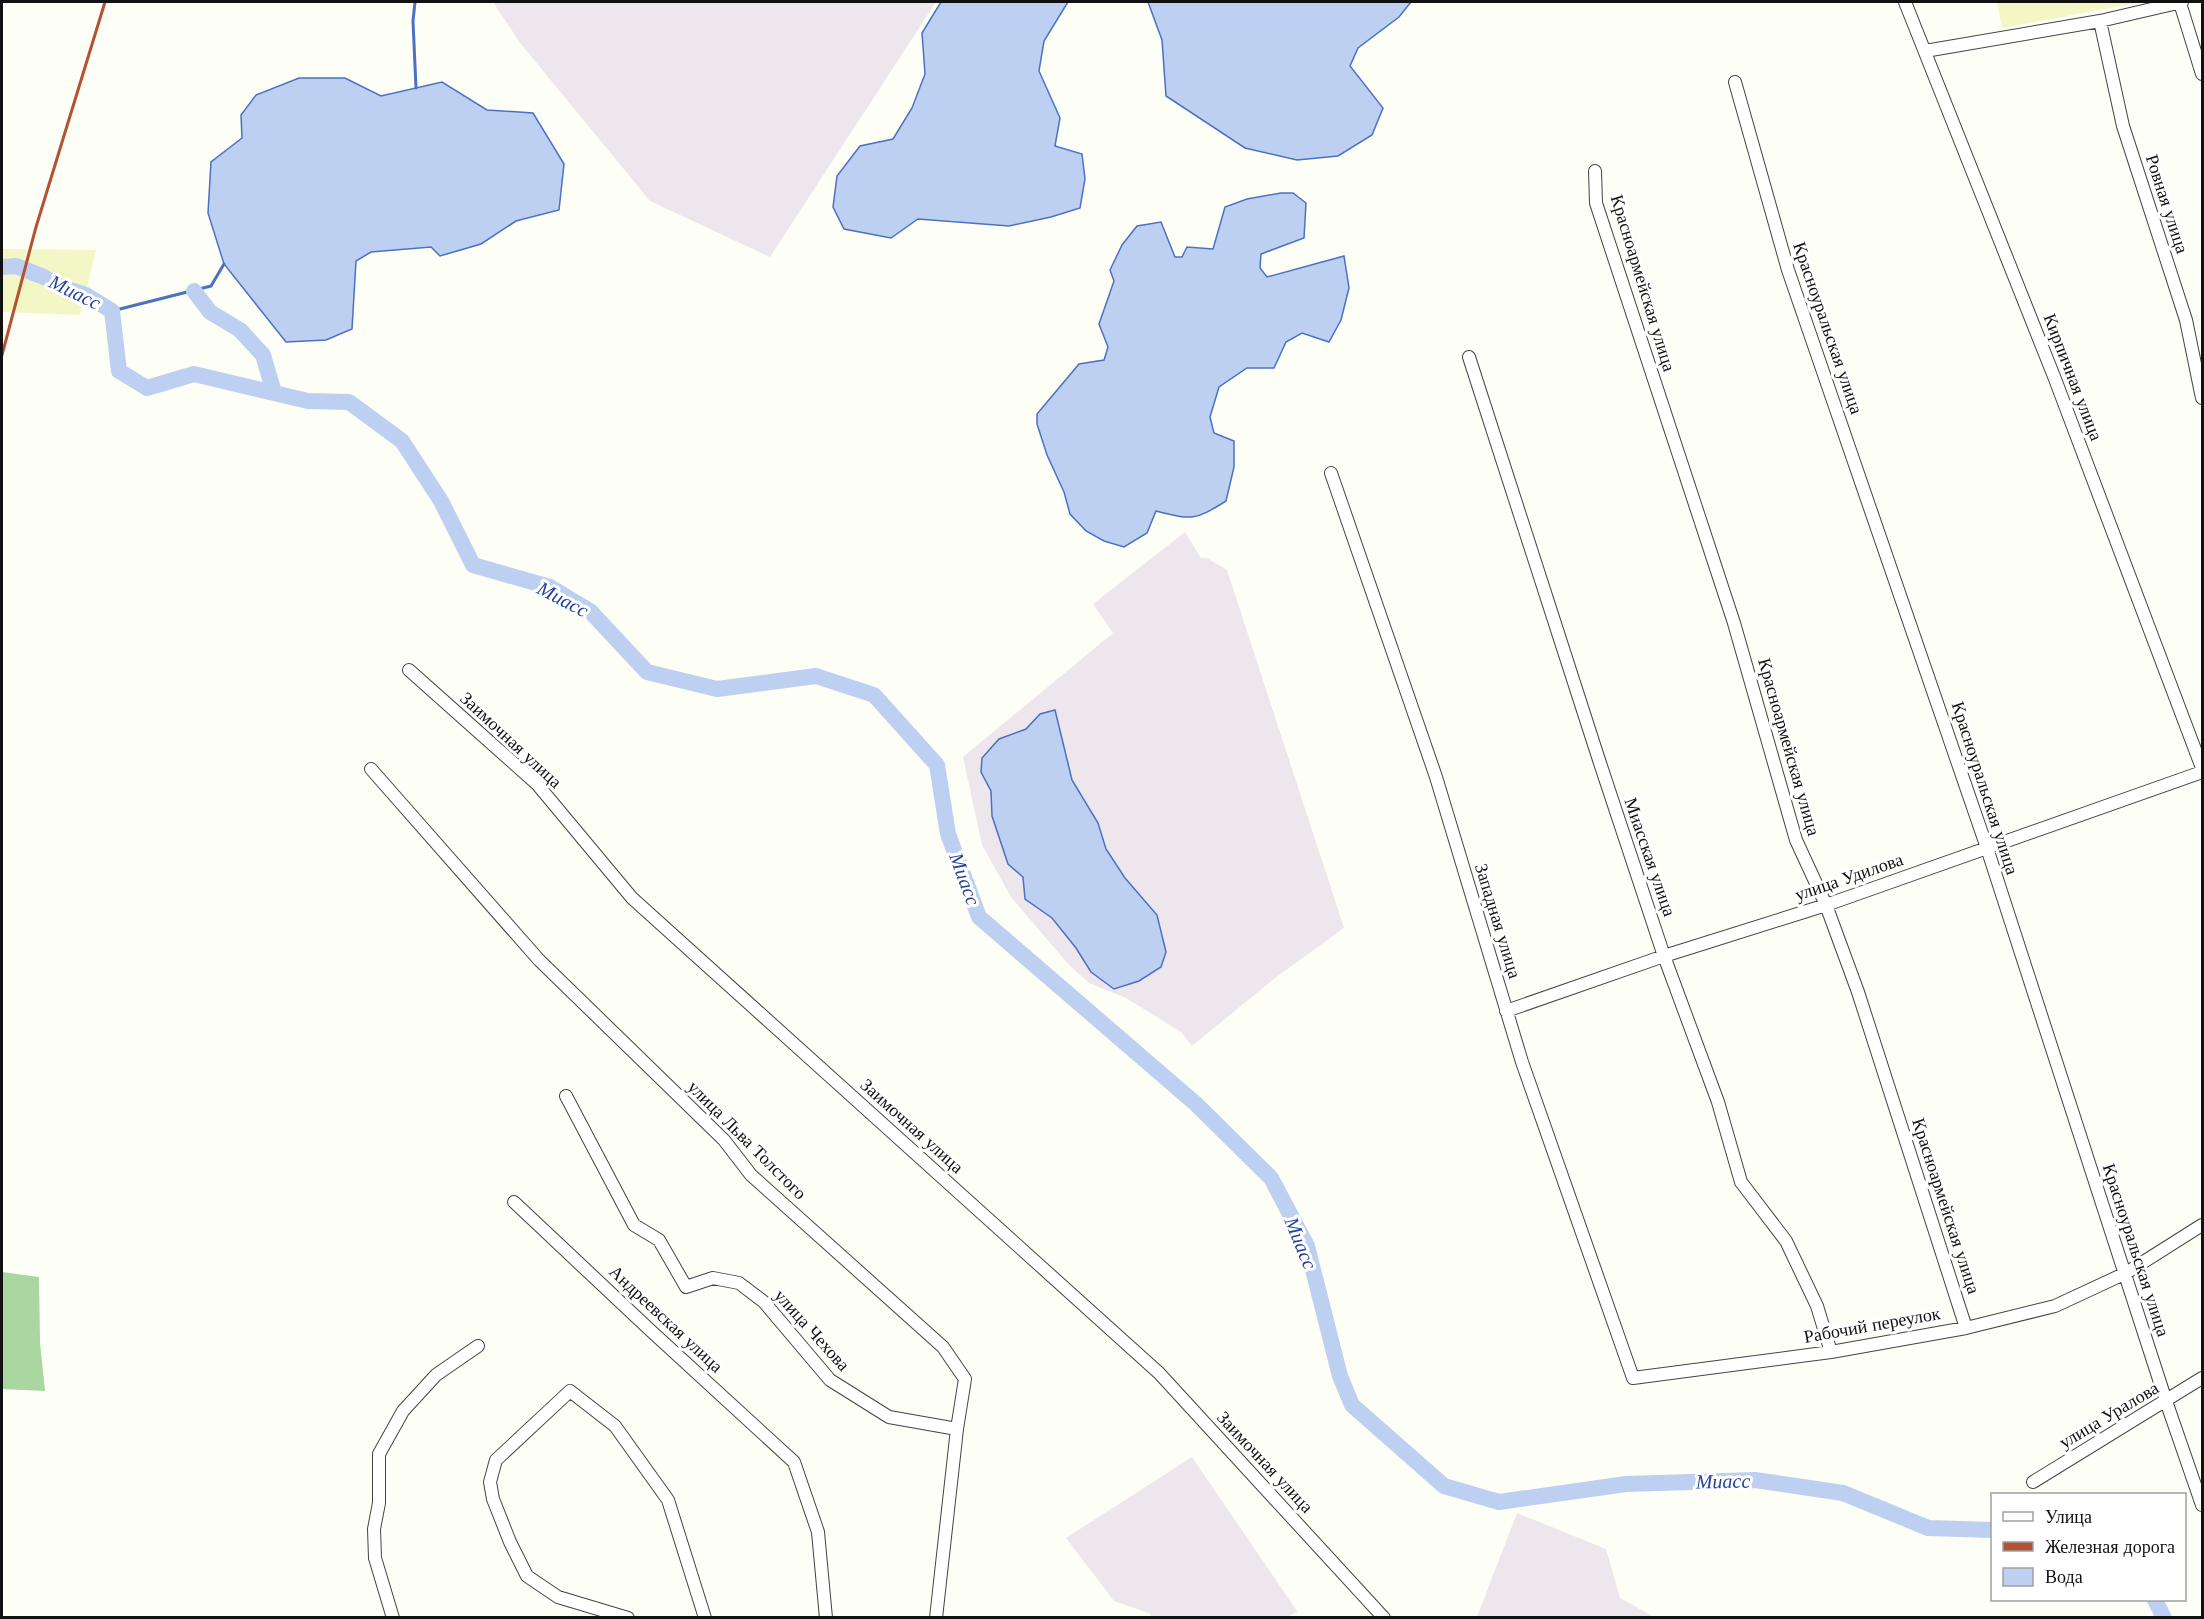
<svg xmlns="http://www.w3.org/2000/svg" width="2204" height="1619" font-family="'Libre Baskerville',serif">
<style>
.industrial{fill:#eee6ed}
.forest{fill:#aad6a1}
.sand{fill:#f3f6c5}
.water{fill:#bed0f1;stroke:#4b71c2;stroke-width:1.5}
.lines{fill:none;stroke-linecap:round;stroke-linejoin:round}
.stream{stroke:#4b71c2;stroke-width:3}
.river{stroke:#bed0f1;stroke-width:16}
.minor-casing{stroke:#444;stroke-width:14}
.minor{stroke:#fff;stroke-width:12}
.rail{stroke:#b55234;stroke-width:3}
.labels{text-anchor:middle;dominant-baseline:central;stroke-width:6;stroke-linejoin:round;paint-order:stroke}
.street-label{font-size:18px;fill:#111;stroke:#fff}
.water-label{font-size:20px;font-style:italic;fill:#244599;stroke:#fff}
</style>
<rect width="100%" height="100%" fill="#fdfef5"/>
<path class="industrial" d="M493 2H936L770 257 650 201 521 44Z
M1185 532 1201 558H1207L1227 570 1344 928 1275 978 1192 1046 1181 1032 1126 998 1089 983 1068 964 1011 897 982 845 963 757 1113 633 1093 604Z
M1192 1457 1297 1611V1612L1286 1618 1152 1617 1149 1613 1114 1601 1066 1538Z
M1517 1513 1606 1549 1620 1598 1654 1617H1477Z"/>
<path class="forest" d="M2 1272 39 1277 40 1342 45 1391 2 1389Z"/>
<path class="sand" d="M1997 2H2141L2002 28Z
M2 249 96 250 80 315 2 312Z"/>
<path class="water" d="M941 2H1068L1044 41 1039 71 1060 118 1055 146 1082 154 1085 179 1080 208 1051 217 1009 226 918 219 891 238 844 229 833 207 837 176 860 146 893 139 912 108 925 74 922 33Z
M1148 2H1411L1399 17 1358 48 1350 66 1383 108 1372 135 1338 156 1297 160 1245 148 1166 96 1162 40Z
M299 78H345L381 96 442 82 487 110 533 113 564 164 559 210 516 221 481 244 440 256 431 247 371 252 356 261 352 329 326 340 286 342 224 264 208 213 211 162 242 138 241 115 256 95Z
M1281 193H1293L1306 203 1304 238 1261 254 1260 268 1267 277 1344 256 1349 288 1341 320 1329 342 1302 333 1286 342 1274 368H1247L1219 387 1210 417 1214 433 1234 441V467L1226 501C1194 521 1192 520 1156 511L1147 533 1124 547 1104 541 1086 531 1070 514 1064 492 1047 455 1037 424V414L1079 364 1104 360 1108 347 1099 324 1114 281 1110 270 1122 245 1137 226 1161 222 1175 257H1182L1187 247 1213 249 1225 207 1247 199Z
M1055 710 1072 780 1098 823 1106 849 1125 878 1157 915 1166 952 1161 967 1139 981 1114 989 1091 972 1076 948 1052 918 1025 899 1023 877 1008 864 992 816 991 791 981 772 982 758 999 739 1026 729 1040 714Z"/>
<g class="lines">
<path class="stream" d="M415 2 413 21 416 88
M112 311 211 286 224 264"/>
<path class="river" d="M2 267 16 266 44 277 59 286 86 295 112 311 119 371 147 388 194 374 308 401 349 402 402 441 441 501 473 565 550 587 590 611 647 672 717 689 816 676 874 695 937 765 948 834 979 917 1196 1104 1271 1178 1307 1246 1340 1376 1352 1405 1444 1486 1499 1502 1626 1484 1755 1480 1843 1493 1928 1528 1992 1530
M194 291 210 312 240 330 263 355 274 392
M2155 1600 2164 1618"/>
<defs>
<path id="minor" d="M1905 2 2055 379 2202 768
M2180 3 2202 74
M2100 21 2123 126 2186 320 2202 398
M1925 51 2100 21 2182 2
M1735 82 1788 270 1987 848 2166 1401 2202 1505
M1595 171 1596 203 1734 623 1796 840 1826 905 1858 992 1966 1328
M1469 357 1599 760 1664 956 1718 1102 1741 1182 1786 1241 1817 1306 1831 1352
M1331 473 1436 777 1522 1062 1633 1378 1831 1352 1966 1328 2055 1306 2126 1273 2202 1225
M409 670 537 784 632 898 1159 1373 1384 1618
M371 769 539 960 724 1140 751 1175 943 1347 965 1379 957 1429 936 1618
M1506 1011 1664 956 1826 905 2202 772
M566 1096 634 1225 659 1240 686 1287 713 1278 739 1283 764 1302 830 1380 889 1417 957 1429
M514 1202 650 1330 794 1462 818 1532 826 1618
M2033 1482 2202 1378
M393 1618 375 1558 374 1529 379 1503V1454L403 1411 436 1375 478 1346
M628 1618 558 1597 527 1576 510 1542 493 1499 490 1482 496 1460 570 1391 615 1426 668 1500 705 1618"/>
</defs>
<use href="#minor" class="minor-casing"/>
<use href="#minor" class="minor"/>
<path class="rail" d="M2 355 36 227 105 2"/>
</g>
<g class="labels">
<g class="street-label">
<text transform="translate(2167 204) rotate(72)">Ровная улица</text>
<text transform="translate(1643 283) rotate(73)">Красноармейская улица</text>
<text transform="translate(1828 328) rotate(71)">Красноуральская улица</text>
<text transform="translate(2073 377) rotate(69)">Кирпичная улица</text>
<text transform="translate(511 740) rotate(43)">Заимочная улица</text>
<text transform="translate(1789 747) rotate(74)">Красноармейская улица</text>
<text transform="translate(1985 788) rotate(72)">Красноуральская улица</text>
<text transform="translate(1650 857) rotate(71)">Миасская улица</text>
<text transform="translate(1849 877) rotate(-19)">улица Удилова</text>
<text transform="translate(1498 921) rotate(73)">Западная улица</text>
<text transform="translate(912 1126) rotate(42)">Заимочная улица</text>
<text transform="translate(747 1140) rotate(45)">улица Льва Толстого</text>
<text transform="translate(1946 1206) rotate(72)">Красноармейская улица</text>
<text transform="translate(2136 1250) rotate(72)">Красноуральская улица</text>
<text transform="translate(666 1319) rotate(43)">Андреевская улица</text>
<text transform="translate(1872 1325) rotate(-10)">Рабочий переулок</text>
<text transform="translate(812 1330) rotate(48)">улица Чехова</text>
<text transform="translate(2109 1415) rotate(-31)">улица Уралова</text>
<text transform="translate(1265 1462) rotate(47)">Заимочная улица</text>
</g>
<g class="water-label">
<text transform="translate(75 292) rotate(26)">Миасс</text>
<text transform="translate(563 599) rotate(28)">Миасс</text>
<text transform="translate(965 879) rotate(70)">Миасс</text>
<text transform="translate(1301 1243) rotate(68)">Миасс</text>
<text transform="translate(1723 1481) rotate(-1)">Миасс</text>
</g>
</g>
<rect width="2204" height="1619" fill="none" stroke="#111111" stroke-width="6"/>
<rect x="1991" y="1493" width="195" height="108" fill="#ffffff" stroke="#a0a0a0" stroke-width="1.5"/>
<rect x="2003" y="1512" width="30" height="9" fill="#ffffff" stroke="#a0a0a0" stroke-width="1.5"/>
<text x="2045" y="1523" font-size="18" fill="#111111">Улица</text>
<rect x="2003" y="1542" width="30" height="9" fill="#b55234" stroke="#a0a0a0" stroke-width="1.5"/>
<text x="2045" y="1553" font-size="18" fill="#111111">Железная дорога</text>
<rect x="2003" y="1568" width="30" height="18" fill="#bed0f1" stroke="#a0a0a0" stroke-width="1.5"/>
<text x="2045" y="1583" font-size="18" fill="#111111">Вода</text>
</svg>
